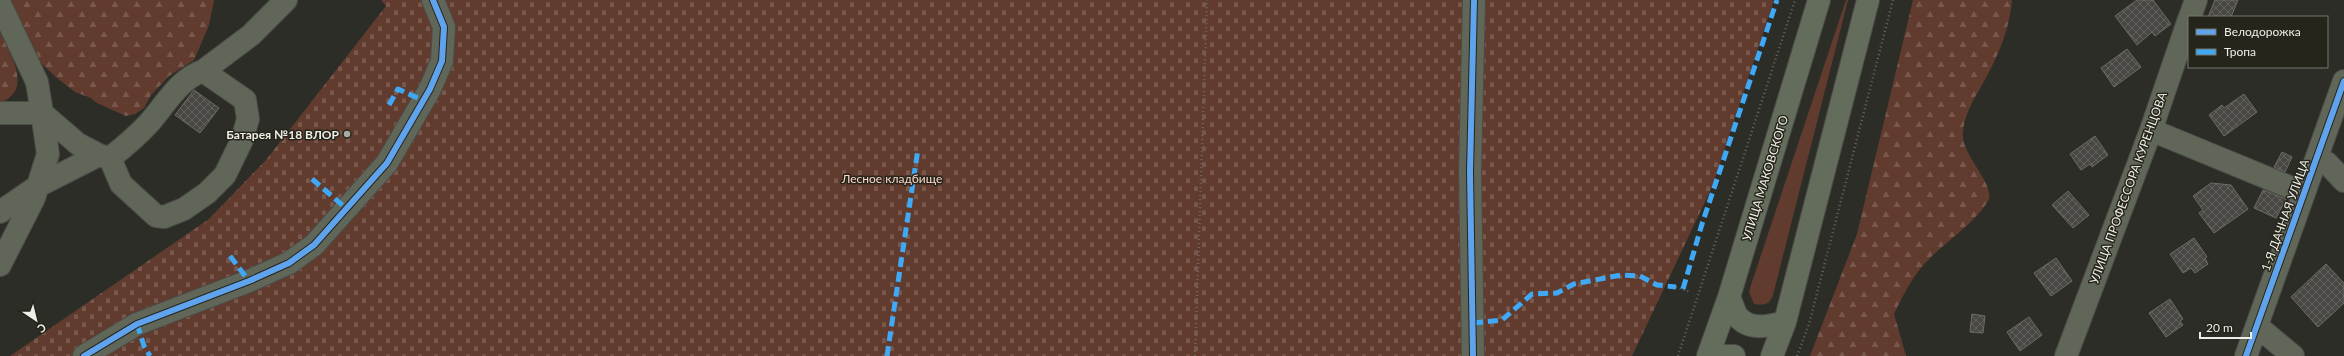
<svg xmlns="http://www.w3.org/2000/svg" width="2344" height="356" font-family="Lato,sans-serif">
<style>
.green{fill:#613c2e}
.forest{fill:url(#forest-firs)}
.cemetery{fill:url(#cemetery-stones)}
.building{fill:url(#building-cross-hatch);stroke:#6c6b66}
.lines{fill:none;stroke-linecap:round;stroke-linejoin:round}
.minor-casing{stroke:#4b4b48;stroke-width:24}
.highway-casing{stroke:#4b4b48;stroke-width:24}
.path{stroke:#64685f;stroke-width:2.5;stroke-dasharray:1 3;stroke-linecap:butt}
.minor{stroke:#606759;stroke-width:22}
.highway{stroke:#646d5c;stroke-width:22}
.quiet{stroke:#3fa9f5;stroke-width:5;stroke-dasharray:10 5;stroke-linecap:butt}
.cycleway-casing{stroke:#26251b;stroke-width:8}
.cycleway{stroke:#60a3ed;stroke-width:6}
.poi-dot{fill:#ababa5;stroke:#26251b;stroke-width:1.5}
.labels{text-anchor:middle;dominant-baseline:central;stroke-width:3;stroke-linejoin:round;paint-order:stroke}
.poi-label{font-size:12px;font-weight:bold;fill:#efefe8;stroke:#26251b;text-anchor:end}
.park-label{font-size:12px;fill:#fed5c8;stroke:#26251b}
.street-label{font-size:12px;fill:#efefe8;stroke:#26251b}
</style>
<defs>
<pattern id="forest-firs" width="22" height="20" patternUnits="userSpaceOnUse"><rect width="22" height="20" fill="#613c2e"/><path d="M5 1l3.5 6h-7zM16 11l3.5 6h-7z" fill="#78584c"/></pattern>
<pattern id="cemetery-stones" width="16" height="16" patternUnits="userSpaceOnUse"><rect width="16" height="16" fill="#613c2e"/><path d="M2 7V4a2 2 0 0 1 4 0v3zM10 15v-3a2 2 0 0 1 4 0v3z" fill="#78584c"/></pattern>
<pattern id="building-cross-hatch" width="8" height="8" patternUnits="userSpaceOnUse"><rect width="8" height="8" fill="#484743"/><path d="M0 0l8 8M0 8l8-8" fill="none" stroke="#63625e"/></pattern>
</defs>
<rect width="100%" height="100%" fill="#2d2d28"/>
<path class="green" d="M1846 0H1848L1773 295C1769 306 1764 305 1754 304L1749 292 1751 285Z"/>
<path class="forest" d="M7 0H214L209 25 194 60 169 76 151 95 144 108 135 114 126 116 97 103 91 98 75 92 57 78 43 65 22 34Z
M1913 0H2012C2010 25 2001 49 1989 72 1979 92 1965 109 1963 132 1960 155 1997 185 1988 201 1976 221 1949 240 1932 256 1914 273 1904 293 1894 314L1906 356H1810L1857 234Z
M0 32C10 55 34 89 0 103Z"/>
<path class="cemetery" d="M381 0H1774L1712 187 1632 356H10L209 219 266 160 386 6Z"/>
<path class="building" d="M2137 0H2153L2171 24 2155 36 2152 32 2137 45 2115 16Z
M2215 0H2238L2231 17H2208Z
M2127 49 2141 67 2114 87 2101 68Z
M194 90 219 108 200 133 175 115Z
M2244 94 2257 112 2224 136 2209 115 2222 105 2224 108Z
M2095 136 2108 155 2092 167 2090 164 2081 170 2070 154Z
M2282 152 2292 157 2285 172 2274 167Z
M2211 183 2231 185 2248 209 2214 233 2199 213 2203 210 2193 196Z
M2263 190 2286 199 2276 218 2254 208Z
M2068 191 2089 215 2073 228 2052 205Z
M2194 238 2207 257 2205 258 2208 264 2195 273 2191 268 2183 273 2170 254Z
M2056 258 2072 281 2051 296 2034 273Z
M2326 264 2344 283V303L2318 327 2291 297Z
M2170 299 2183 319 2180 321 2183 325 2166 337 2149 313Z
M1972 314 1985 316 1983 333 1970 332Z
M2029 317 2042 335 2020 351 2007 332Z"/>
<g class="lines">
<defs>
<path id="minor" d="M0 4 37 82 42 113 78 144 99 155
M2190 17 2196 0
M203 71 245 100 248 119 242 140 225 175 207 193 184 209 164 217 156 216 121 184 110 158C124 147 137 136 149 123 165 105 180 78 203 71Z
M203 71 251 35 286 0
M0 113H42L48 154 34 198 0 265
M2151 130 2304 193
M2317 158 2327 163 2344 181
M0 212 38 186 99 155 109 158
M2257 326 2293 356
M84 356 137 324 249 281 289 263 314 245 387 163 430 89 442 61 444 27 433 0
M1473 356 1470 172 1474 0
M2066 356 2151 130 2189 19
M2246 356 2344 81"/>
<path id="highway" d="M1729 297C1732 302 1734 312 1738 317 1750 331 1769 326 1785 322
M1708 356 1729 297 1819 0
M1722 356H1734
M1772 356 1785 322 1868 0"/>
</defs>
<use href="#minor" class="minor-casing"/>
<use href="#highway" class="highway-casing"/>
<path class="path" d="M1725 160 1729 161
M1676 287 1690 292
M1195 356 1207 0
M1678 356 1795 0
M1797 356 1809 324 1893 0"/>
<use href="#minor" class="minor"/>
<use href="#highway" class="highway"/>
<path class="quiet" d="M389 105 398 89 424 101
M312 179 347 209
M230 256 249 281
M1683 289 1702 224 1777 0
M1473 323 1502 320 1532 294 1557 293 1574 284 1621 275 1640 276 1657 285 1676 287
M137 324 144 346 150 356
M887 356 918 149"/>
<defs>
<path id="cycleway" d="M84 356 137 324 249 281 289 263 314 245 387 163 430 89 442 61 444 27 433 0
M1473 356 1470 172 1474 0
M2246 356 2344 81"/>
</defs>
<use href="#cycleway" class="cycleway-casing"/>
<use href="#cycleway" class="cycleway"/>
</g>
<circle class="poi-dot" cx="347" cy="134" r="4"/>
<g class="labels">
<g class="poi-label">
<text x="339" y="134">Батарея №18 ВЛОР</text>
</g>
<g class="park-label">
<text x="892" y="178">Лесное кладбище</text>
</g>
<g class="street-label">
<text transform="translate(1765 178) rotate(-73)">УЛИЦА МАКОВСКОГО</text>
<text transform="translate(2128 188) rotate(-70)">УЛИЦА ПРОФЕССОРА КУРЕНЦОВА</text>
<text transform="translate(2285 215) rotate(-70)">1-Я ДАЧНАЯ УЛИЦА</text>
</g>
</g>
<rect x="2188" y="16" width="140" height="52" fill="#26251b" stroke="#76766d"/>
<rect x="2196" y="29" width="20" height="6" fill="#60a3ed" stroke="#76766d"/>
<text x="2224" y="36" font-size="12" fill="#efefe8">Велодорожка</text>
<rect x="2196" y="49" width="20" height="6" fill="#3fa9f5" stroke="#76766d"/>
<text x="2224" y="56" font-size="12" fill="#efefe8">Тропа</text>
<g transform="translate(36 320) rotate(145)" stroke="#26251b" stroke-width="3" paint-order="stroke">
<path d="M0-3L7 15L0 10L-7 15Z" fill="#efefe8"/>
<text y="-6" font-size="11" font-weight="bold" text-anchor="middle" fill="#efefe8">С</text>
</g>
<path d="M2200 332v6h51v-6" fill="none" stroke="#efefe8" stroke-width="2"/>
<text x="2206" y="332" font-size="12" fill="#efefe8" stroke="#26251b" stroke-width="3" paint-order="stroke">20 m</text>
</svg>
